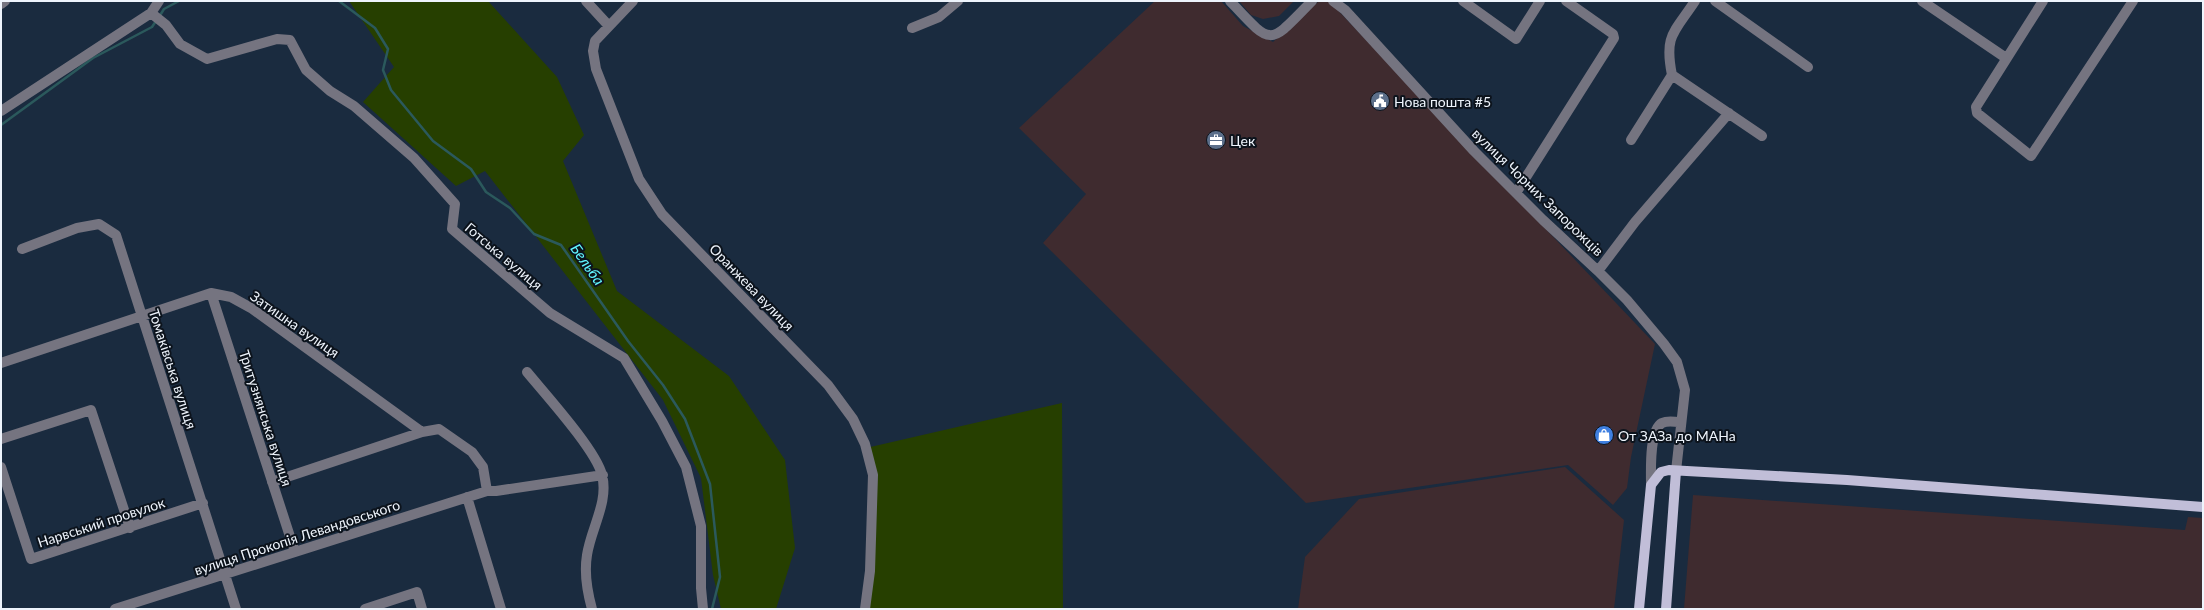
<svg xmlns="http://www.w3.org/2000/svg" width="2204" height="610" font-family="Lato,sans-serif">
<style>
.industrial{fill:#3f2b2f}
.green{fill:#263f00}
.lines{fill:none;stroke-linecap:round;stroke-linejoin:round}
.stream{stroke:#2b595c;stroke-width:2.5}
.minor{stroke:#757480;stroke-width:10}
.major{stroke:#c1bed8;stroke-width:10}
.labels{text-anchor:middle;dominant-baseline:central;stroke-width:4;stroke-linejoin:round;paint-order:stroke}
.poi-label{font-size:14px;fill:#eef4fc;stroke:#0c131c;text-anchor:start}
.street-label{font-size:14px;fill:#eef4fc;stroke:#0c131c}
.water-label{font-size:15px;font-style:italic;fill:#61f6ff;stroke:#0c131c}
</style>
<rect width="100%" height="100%" fill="#1a2b3f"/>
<path class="industrial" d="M1155 1H1221L1243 26 1273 42 1318 2 1329 1 1655 344 1631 457 1627 488 1613 505 1568 465 1306 503 1043 243 1086 194 1019 128Z
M1239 1H1294L1279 16 1263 19 1251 15Z
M1565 467 1624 520 1614 609H1298L1305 557 1359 499Z
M1693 495 2185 530 2188 517 2203 518V609H1684Z"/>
<path class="green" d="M349 1H488L557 77 584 135 563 161 617 291 729 376 785 460 795 548 776 609H721L713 575 701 478 663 400 485 171 456 186 363 102 394 67Z
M1062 403 1063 609H867L873 501 866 448Z"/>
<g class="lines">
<path class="stream" d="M339 1 375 28 388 49 383 70 391 90 433 141 471 169 486 192 510 208 534 234 561 245 628 341 663 385 685 419 710 484 720 577 712 609
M159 17 164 9 179 1
M1 125 93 58 152 27 156 21"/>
<path class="minor" d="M586 1 608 25
M633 1 595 41 593 51 596 69 639 179 662 214 828 385 853 419 865 444 873 475 870 571 865 609
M1230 1C1273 47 1268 46 1312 1
M1333 1 1345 10 1474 151 1543 220 1598 271 1627 300 1664 344 1677 362 1685 390 1676 471
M1463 1 1516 39 1540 1
M1695 1C1674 33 1664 35 1672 75L1762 136
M1715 1 1808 67
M1922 1 2006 58
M2043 1 1976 107 1977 113 2031 156 2133 1
M1 4 5 1
M151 13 166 25 180 44 207 59 277 39 290 40 306 70 330 91 354 106 414 158 455 204 452 229 550 313 624 358 662 421 686 467 701 526V588L703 609
M912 28 939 17 958 1
M1 111 151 13 159 1
M1631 140 1672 75
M1516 193 1614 38 1613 34 1566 1
M22 249 77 228 99 224 116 235 236 609
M1598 271 1635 222 1729 113
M211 293 295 552
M1 363 211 293 231 297 251 308 422 432
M527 372C545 394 596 450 602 475 609 502 591 528 587 555 584 573 587 591 592 609
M1 439 91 410 130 528
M1 467 31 559 203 503
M272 482 422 432 439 429 472 452 483 467 487 491
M1651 485C1651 471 1649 430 1662 423 1668 420 1674 422 1680 422
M467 497 501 609
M115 609 487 491H496L603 475
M365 609 417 592 422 609"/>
<path class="major" d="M1639 609 1651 485 1661 472 1669 470 1847 480 2203 507
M1666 609 1676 471"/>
</g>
<defs>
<symbol id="civic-disc" viewBox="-11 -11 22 22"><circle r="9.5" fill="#5c6f8a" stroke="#0c131c"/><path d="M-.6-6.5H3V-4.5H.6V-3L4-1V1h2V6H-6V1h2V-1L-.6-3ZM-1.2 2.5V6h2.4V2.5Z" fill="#fff"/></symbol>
<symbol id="office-disc" viewBox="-11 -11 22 22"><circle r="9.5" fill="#5c6f8a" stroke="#0c131c"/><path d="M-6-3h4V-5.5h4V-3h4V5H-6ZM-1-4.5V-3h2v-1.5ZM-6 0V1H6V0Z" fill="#fff"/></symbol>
<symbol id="shop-disc" viewBox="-11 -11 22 22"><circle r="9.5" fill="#3f7fe0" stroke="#0c131c"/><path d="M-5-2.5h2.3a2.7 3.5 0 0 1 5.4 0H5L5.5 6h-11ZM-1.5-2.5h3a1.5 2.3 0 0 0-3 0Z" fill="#fff"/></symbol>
</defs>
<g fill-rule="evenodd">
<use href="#civic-disc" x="1369" y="90" width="22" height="22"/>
<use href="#office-disc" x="1205" y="129" width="22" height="22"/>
<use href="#shop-disc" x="1593" y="424" width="22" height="22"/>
</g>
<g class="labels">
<g class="poi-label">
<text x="1394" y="101">Нова пошта #5</text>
<text x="1230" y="140">Цек</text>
<text x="1618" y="435">От ЗАЗа до МАНа</text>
</g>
<g class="street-label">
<text transform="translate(1538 192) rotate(44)">вулиця Чорних Запорожців</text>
<text transform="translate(504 256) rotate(40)">Готська вулиця</text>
<text transform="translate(752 287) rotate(46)">Оранжева вулиця</text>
<text transform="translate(295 324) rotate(35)">Затишна вулиця</text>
<text transform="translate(173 369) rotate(72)">Томаківська вулиця</text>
<text transform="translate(266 418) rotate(72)">Тритузнянська вулиця</text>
<text transform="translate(101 522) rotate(-18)">Нарвський провулок</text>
<text transform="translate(297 537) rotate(-18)">вулиця Прокопія Левандовського</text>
</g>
<g class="water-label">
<text transform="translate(588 264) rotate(55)">Бельба</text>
</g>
</g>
<rect width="2204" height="610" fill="none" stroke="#eef4fc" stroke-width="4"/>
</svg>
